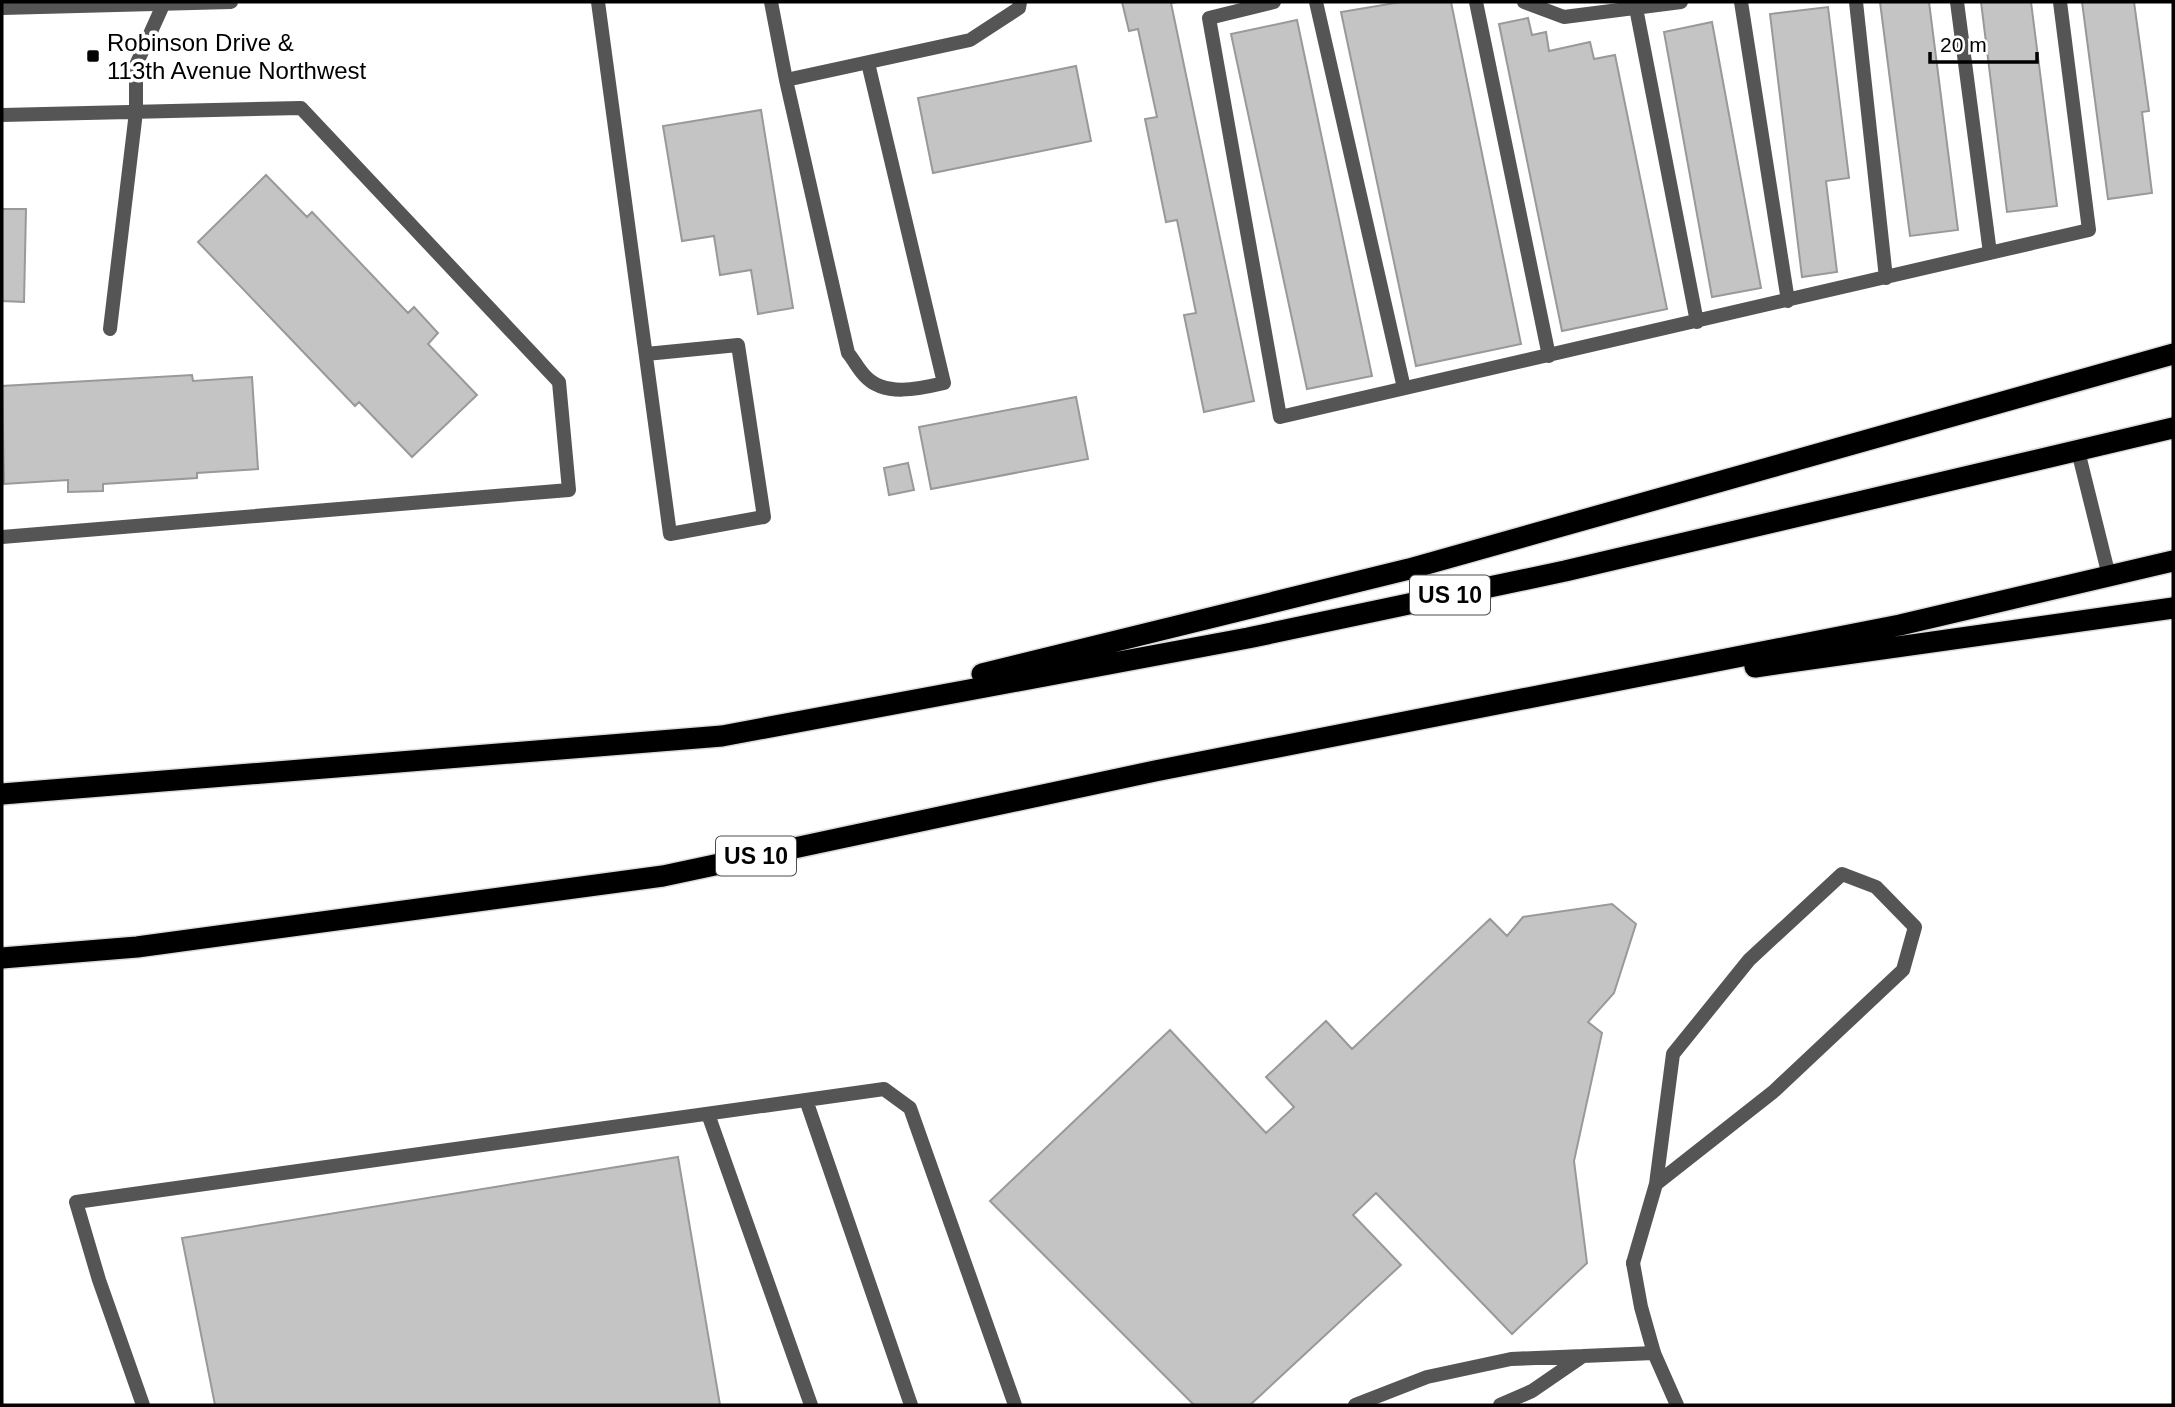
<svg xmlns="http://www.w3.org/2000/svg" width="2175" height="1407" font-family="Arial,sans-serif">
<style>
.building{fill:#c4c4c4;stroke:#999;stroke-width:2}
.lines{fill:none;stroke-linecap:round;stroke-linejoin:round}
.motorway-casing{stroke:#dbdbdb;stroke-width:24}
.service{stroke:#555;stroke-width:14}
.minor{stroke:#555;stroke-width:14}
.tertiary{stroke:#555;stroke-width:14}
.motorway{stroke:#000;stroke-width:21}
.poi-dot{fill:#000;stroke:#fff;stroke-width:2.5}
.labels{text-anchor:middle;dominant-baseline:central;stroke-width:7;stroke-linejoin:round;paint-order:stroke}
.shield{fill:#fff;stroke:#4c4c4c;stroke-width:2}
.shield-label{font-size:23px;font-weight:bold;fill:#000}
.poi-label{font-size:24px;fill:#000;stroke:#fff;text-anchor:start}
</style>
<rect width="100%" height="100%" fill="#fff"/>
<path class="building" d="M1122 2H1178L1171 3 1254 401 1204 412 1184 315 1196 313 1177 220 1166 222 1145 119 1157 117 1138 29 1129 31Z
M1401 2H1451L1521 344 1416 366 1341 12Z
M1880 2H1929L1958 230 1910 236Z
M1981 2H2031L2057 206 2007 212Z
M2082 2H2134L2149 111 2142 112 2152 193 2108 199Z
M1828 7 1849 178 1826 181 1837 272 1802 277 1770 14Z
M1528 18 1532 35 1546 32 1549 51 1590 42 1594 59 1615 55 1667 309 1562 331 1499 24Z
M1297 20 1372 376 1307 389 1231 34Z
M1712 22 1761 288 1712 297 1664 32Z
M1076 66 1091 141 933 173 918 98Z
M761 110 793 308 758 314 751 270 720 275 714 236 682 241 663 126Z
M266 175 307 217 312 212 408 313 414 307 438 333 428 344 477 395 412 457 359 402 355 406 198 242Z
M2 209H26L24 302 2 301Z
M192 375 193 381 252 377 258 469 197 473V478L103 484V491L68 492V480L4 484 2 386Z
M1076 397 1088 459 931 489 919 427Z
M908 463 914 490 889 495 884 468Z
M1612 904 1636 924 1614 993 1588 1022 1602 1033 1574 1161 1587 1263 1512 1334 1376 1193 1353 1215 1401 1265 1250 1405H1194L990 1201 1170 1030 1266 1133 1294 1107 1266 1077 1326 1021 1352 1049 1490 919 1507 936 1523 917Z
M678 1157 720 1405H215L182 1238Z"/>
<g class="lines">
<defs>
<path id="motorway" d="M1755 667 2173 608
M982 674 1409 569 2173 354
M2 794 722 736 1248 638 1565 571 2173 428
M2 958 137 947 663 876 1155 771 1900 625 2173 561"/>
</defs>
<use href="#motorway" class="motorway-casing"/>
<path class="service" d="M598 2 670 534 764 517 738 345 646 354
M771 2 786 80 970 40 1019 8 1020 2
M1274 2 1209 18 1280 417 2089 230 2060 2
M1316 2 1404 388
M1476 2 1549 356
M1524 2 1564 17 1681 2
M1741 2 1788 301
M1856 2 1886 278
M1957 2 1990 253
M1636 8 1697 322
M786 80 848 353C854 360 858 369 865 376 884 397 919 389 944 383L868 63
M2 115 301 108 559 382 569 490 2 537
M110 329 136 112V65L163 5
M2078 451 2109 576
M806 1100 911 1405
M708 1114 811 1405
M1633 1263 1656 1184 1773 1092 1903 970 1915 927 1876 887 1842 874 1749 960 1673 1054 1656 1184
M143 1405 99 1280 76 1202 884 1089 910 1108 1015 1405
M1355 1405 1427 1377 1511 1359 1654 1353
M1500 1405 1532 1391 1583 1356"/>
<path class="minor" d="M1633 1263 1641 1307 1654 1353 1677 1405"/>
<path class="tertiary" d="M2 8 231 2"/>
<use href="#motorway" class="motorway"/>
</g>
<rect class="poi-dot" x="86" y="49" width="14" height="14" rx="3.5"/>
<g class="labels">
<g class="shield">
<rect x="1410" y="575.5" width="80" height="39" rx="5"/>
<rect x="716" y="836.5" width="80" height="39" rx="5"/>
</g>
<g class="shield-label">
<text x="1450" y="595">US 10</text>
<text x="756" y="856">US 10</text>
</g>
<g class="poi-label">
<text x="107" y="42">Robinson Drive &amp;<tspan x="107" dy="28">113th Avenue Northwest</tspan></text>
</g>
</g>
<rect width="2175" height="1407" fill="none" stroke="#000000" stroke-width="7"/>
<path d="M1930 52v10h107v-10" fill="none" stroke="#000000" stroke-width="3.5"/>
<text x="1940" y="52" font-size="21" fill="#000000" stroke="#ffffff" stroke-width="5" paint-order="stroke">20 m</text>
</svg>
